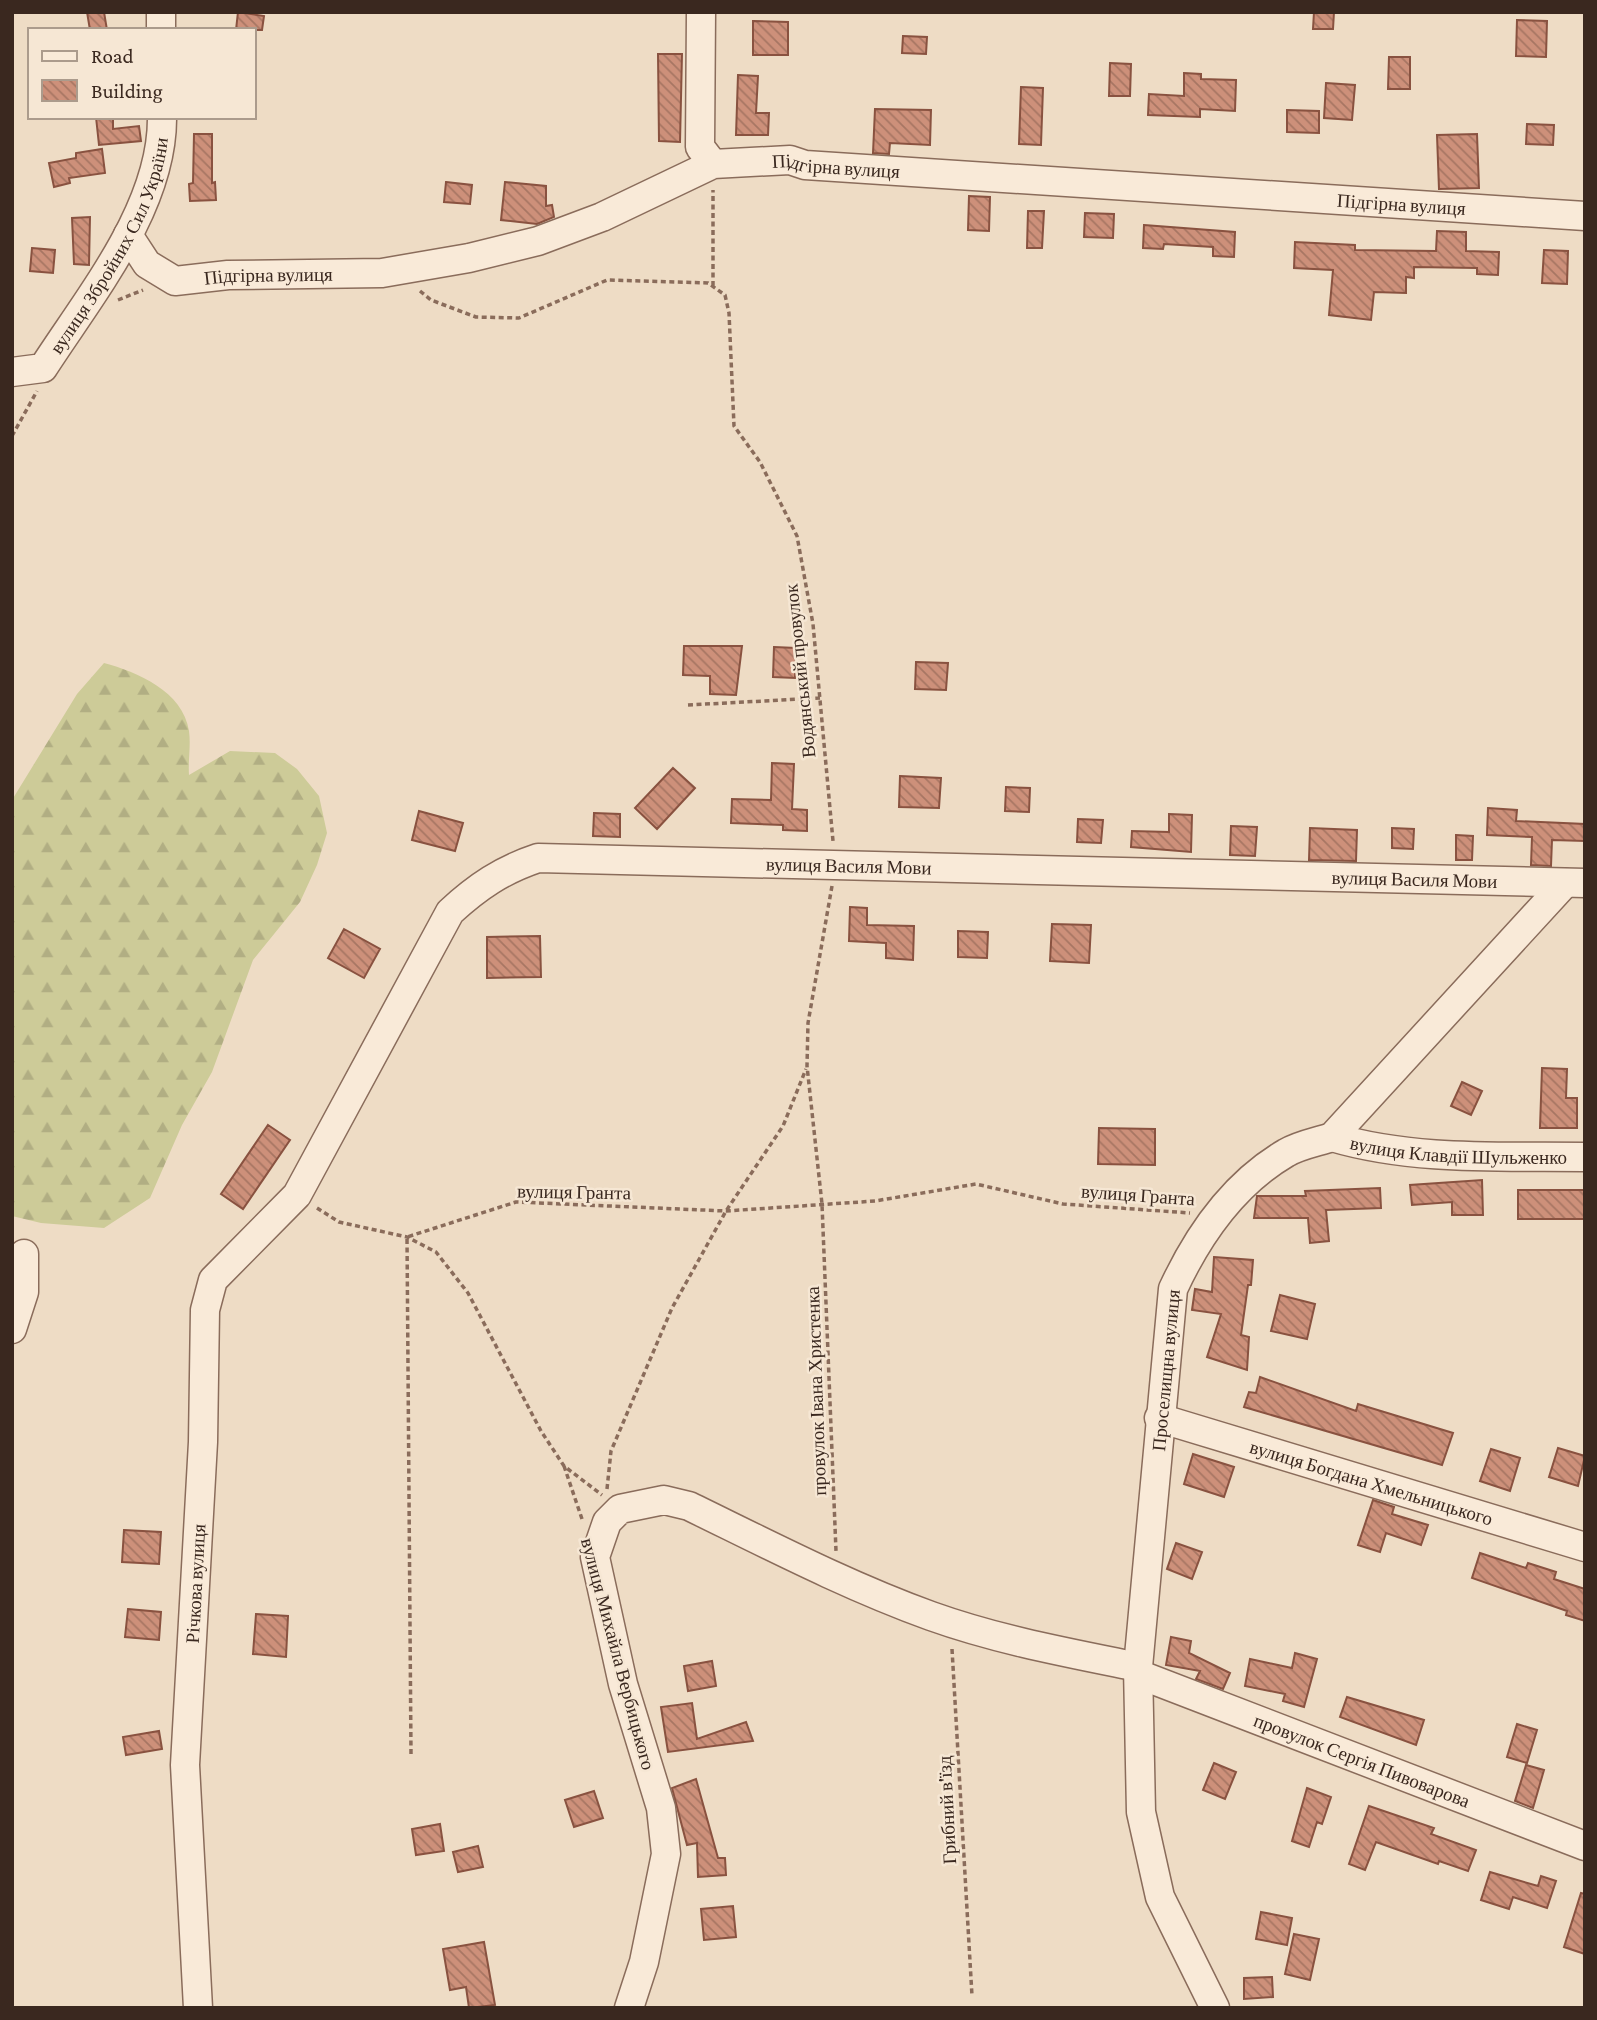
<svg xmlns="http://www.w3.org/2000/svg" width="1597" height="2020" font-family="'Crimson Pro',serif">
<style>
.forest{fill:url(#forest-firs)}
.building{fill:url(#building-back-hatch);stroke:#895240;stroke-width:2}
.lines{fill:none;stroke-linecap:round;stroke-linejoin:round}
.minor-casing{stroke:#8a6c5b;stroke-width:31}
.path{stroke:#8a6c5b;stroke-width:3.5;stroke-dasharray:5 3.5;stroke-linecap:butt}
.minor{stroke:#f9ead8;stroke-width:28}
.labels{text-anchor:middle;dominant-baseline:central;stroke-width:5;stroke-linejoin:round;paint-order:stroke}
.street-label{font-size:19px;fill:#3a281f;stroke:#f6e7d4}
</style>
<defs>
<pattern id="forest-firs" width="22" height="20" patternUnits="userSpaceOnUse" patternTransform="scale(1.75)"><rect width="22" height="20" fill="#cdcb98"/><path d="M5 1l3.5 6h-7zM16 11l3.5 6h-7z" fill="#b1ae83"/></pattern>
<pattern id="building-back-hatch" width="6" height="6" patternUnits="userSpaceOnUse" patternTransform="scale(1.75)"><rect width="6" height="6" fill="#cd907a"/><path d="M-1 5l2 2M0 0l6 6M5-1l2 2" fill="none" stroke="#a77663"/></pattern>
</defs>
<rect width="100%" height="100%" fill="#eedcc5"/>
<path class="forest" d="M104 663C137 672 183 691 189 731 191 745 188 760 189 775L230 751 275 753 297 769 319 796 327 833 317 865 300 902 253 960 212 1072 182 1125 150 1198 104 1228 41 1223 12 1216V800L77 694Z"/>
<path class="building" d="M87 12H104L107 30H90Z
M238 12 264 16 262 30H236Z
M1314 12H1334L1333 29H1313Z
M1517 20 1547 21 1546 57 1516 56Z
M753 21 788 22V55H753Z
M903 36 927 37 926 54 902 53Z
M658 54H682L680 142 659 141Z
M1389 57H1410V89H1388Z
M1110 63 1131 64 1130 96H1109Z
M1184 73 1201 74V79L1236 80 1235 111 1200 109V117L1148 115 1149 94 1184 96Z
M738 75 758 76 756 113H769L768 135H736Z
M1326 83 1355 85 1352 120 1324 118Z
M1021 87 1043 88 1041 145 1019 144Z
M875 109 931 110 930 145 890 143 889 154 873 153Z
M1287 110 1319 111V133L1287 132Z
M96 117H113V129L139 126 141 141 99 145Z
M1527 124 1554 125 1553 145 1526 144Z
M194 134H212V183L215 182 216 200 190 201 189 184 193 183Z
M1477 134 1479 188 1439 189 1437 135Z
M102 149 105 173 69 178 70 183 54 187 49 163 76 158V153Z
M446 182 472 185 470 204 444 202Z
M505 182 546 186V206L552 205 554 217 537 224 501 220Z
M969 196 990 197 989 231 968 230Z
M1028 211H1044L1042 248H1027Z
M1085 213 1114 214 1113 238 1084 237Z
M90 217 89 265 74 264 72 218Z
M1144 225 1235 232 1234 257 1213 256V247L1164 244 1163 249 1143 248Z
M1437 231 1466 232V251L1499 252 1498 275 1477 274V268L1414 267V278L1406 277V293L1374 292 1371 320 1329 315 1333 270 1294 268 1295 242 1355 245V250L1436 251Z
M32 248 55 250 53 273 30 271Z
M1544 250 1568 251 1567 284 1542 283Z
M684 646H742L736 695 710 694V676L683 675Z
M774 647 796 648 795 678 773 677Z
M916 662 948 663 946 690 915 689Z
M772 763 794 764 792 809 807 810V831L783 830V825L731 823 732 799 771 800Z
M673 768 695 788 657 829 635 808Z
M900 776 941 778 939 808 899 807Z
M1006 787 1030 788 1029 812 1005 811Z
M1488 808 1517 810 1516 821 1585 824V841L1552 840 1551 866 1531 865 1532 837 1487 835Z
M419 811 463 823 455 851 412 840Z
M594 813 620 814V837L593 836Z
M1169 814 1192 815 1191 852 1131 847 1132 831 1169 832Z
M1078 819 1103 820 1101 843 1077 842Z
M1231 826 1257 827 1255 856 1230 855Z
M1310 828 1357 830 1356 861 1309 860Z
M1392 828 1414 829 1413 849 1392 848Z
M1456 835 1473 836 1472 860H1456Z
M850 907 867 908V925L914 926 913 960 886 958V943L849 941Z
M1052 924 1091 925 1089 963 1050 961Z
M344 929 380 949 364 978 328 958Z
M958 931 988 932 987 958 958 957Z
M540 936 541 977 487 978V937Z
M1542 1068 1567 1069 1566 1098H1577V1128H1540Z
M1462 1082 1482 1091 1471 1115 1451 1106Z
M268 1125 290 1140 243 1209 221 1194Z
M1099 1128 1155 1129V1165L1098 1164Z
M1482 1180 1483 1215H1452V1202L1412 1205 1410 1185Z
M1380 1188 1381 1208 1326 1210 1329 1241 1310 1243 1308 1218H1254L1257 1196H1306L1305 1191Z
M1518 1190H1585V1219H1518Z
M1214 1257 1253 1260 1251 1285H1248L1241 1335 1249 1337 1247 1370 1207 1357 1221 1314 1192 1310 1195 1289 1212 1292Z
M1280 1295 1315 1304 1307 1339 1271 1331Z
M1260 1377 1356 1411 1358 1404 1453 1433 1442 1465 1244 1407 1249 1392 1256 1393Z
M1558 1448 1585 1456 1578 1486 1549 1477Z
M1491 1449 1520 1458 1510 1491 1480 1481Z
M1193 1454 1234 1467 1224 1497 1184 1484Z
M1373 1500 1394 1507 1392 1514 1428 1525 1421 1545 1386 1533 1380 1552 1358 1545Z
M124 1530 161 1532 159 1564 122 1562Z
M1176 1543 1202 1552 1192 1579 1167 1569Z
M1480 1553 1526 1568 1528 1563 1556 1572 1554 1579 1585 1589V1621L1566 1615 1567 1611 1472 1578Z
M128 1609 161 1612 159 1640 125 1637Z
M256 1614 288 1616 286 1657 253 1654Z
M1171 1637 1191 1641 1189 1653 1230 1673 1223 1689 1196 1679 1200 1671 1166 1665Z
M1295 1653 1317 1659 1304 1707 1283 1701 1285 1694 1245 1686 1250 1659 1292 1668Z
M712 1661 716 1686 688 1691 684 1666Z
M1347 1697 1424 1720 1416 1745 1340 1717Z
M692 1703 697 1739 746 1722 753 1741 668 1752 661 1707Z
M1517 1724 1537 1730 1527 1763 1507 1757Z
M159 1731 162 1749 126 1755 123 1737Z
M1214 1763 1236 1772 1225 1799 1203 1790Z
M1526 1765 1544 1770 1533 1808 1515 1801Z
M696 1779 718 1858H725L726 1875 698 1877 697 1843 687 1845 672 1788Z
M1307 1788 1331 1797 1322 1824 1317 1822 1309 1847 1292 1841Z
M594 1791 603 1818 574 1827 565 1800Z
M1369 1806 1434 1828 1431 1834 1476 1850 1468 1871 1439 1861 1438 1864 1376 1842 1365 1870 1349 1864Z
M440 1824 444 1851 416 1855 412 1829Z
M478 1846 483 1867 458 1872 453 1852Z
M1490 1872 1538 1886 1541 1876 1556 1881 1547 1908 1513 1897 1509 1909 1481 1900Z
M1581 1893 1585 1894V1954L1564 1947Z
M733 1906 736 1937 704 1940 701 1909Z
M1261 1912 1292 1918 1287 1945 1256 1939Z
M1294 1934 1319 1939 1310 1980 1285 1974Z
M484 1942 495 2005 469 2008 466 1987 450 1990 443 1949Z
M1272 1977 1273 1997 1244 1999V1978Z"/>
<g class="lines">
<defs>
<g id="minor">
<path d="M161 12V30"/>
<path d="M701 12 700 147 713 164"/>
<path id="s1" d="M128 235 147 264 175 281 228 275 382 273 469 258 538 241 602 217 713 164 790 160 805 165 1585 216"/>
<path id="s2" d="M12 372 43 368C90 295 163 207 162 117"/>
<path id="s3" d="M1332 1137C1413 1161 1500 1156 1585 1157"/>
<path d="M12 1329 24 1292V1254"/>
<path id="s4" d="M1159 1418 1585 1547"/>
<path id="s5" d="M1138 1674 1585 1846"/>
<path id="s6" d="M198 2008 185 1765 203 1442 205 1310 213 1280 297 1195 450 912C477 887 502 870 538 858L1585 883"/>
<path d="M629 2008 644 1962 666 1854 661 1808 623 1684 595 1557 607 1522 620 1509 664 1500 689 1506C769 1545 848 1586 931 1616 998 1640 1069 1653 1138 1667"/>
<path id="s7" d="M1215 2008 1160 1897 1141 1812 1138 1667 1173 1289C1198 1235 1233 1184 1286 1153 1299 1145 1317 1142 1332 1137L1565 883"/>
</g>
</defs>
<use href="#minor" class="minor-casing"/>
<path class="path" d="M713 286V190
M420 291 431 300 476 317 519 318 607 280 708 283 725 295 729 313 734 426 760 462 797 536 813 624 833 841
M118 300 143 290
M12 436 37 391
M688 705 820 698
M832 886 808 1023 807 1066 822 1204 836 1551
M317 1208 339 1222 407 1237 436 1252 468 1293 541 1431 564 1466 602 1495
M564 1466 582 1519
M607 1489 611 1451 672 1308 726 1211 783 1126 806 1069
M952 1649 972 1996
M411 1754 407 1237 516 1202 726 1211 875 1201 976 1184 1063 1204 1190 1213"/>
<use href="#minor" class="minor"/>
</g>
<g class="labels">
<g class="street-label">
<text stroke="none"><textPath href="#s1" startOffset="749">Підгірна вулиця</textPath></text>
<text stroke="none"><textPath href="#s1" startOffset="1316">Підгірна вулиця</textPath></text>
<text stroke="none"><textPath href="#s2" startOffset="172">вулиця Збройних Сил України</textPath></text>
<text stroke="none"><textPath href="#s1" startOffset="161">Підгірна вулиця</textPath></text>
<text transform="translate(800 671) rotate(-96)">Водянський провулок</text>
<text stroke="none"><textPath href="#s6" startOffset="1586">вулиця Василя Мови</textPath></text>
<text stroke="none"><textPath href="#s6" startOffset="2152">вулиця Василя Мови</textPath></text>
<text stroke="none"><textPath href="#s3" startOffset="128">вулиця Клавдії Шульженко</textPath></text>
<text transform="translate(574 1192) rotate(1)">вулиця Гранта</text>
<text transform="translate(1138 1195) rotate(4)">вулиця Гранта</text>
<text stroke="none"><textPath href="#s7" startOffset="654">Проселищна вулиця</textPath></text>
<text transform="translate(816 1391) rotate(-92)">провулок Івана Христенка</text>
<text stroke="none"><textPath href="#s4" startOffset="222">вулиця Богдана Хмельницького</textPath></text>
<text stroke="none"><textPath href="#s6" startOffset="425">Річкова вулиця</textPath></text>
<text transform="translate(618 1654) rotate(75)">вулиця Михайла Вербицького</text>
<text stroke="none"><textPath href="#s5" startOffset="240">провулок Сергія Пивоварова</textPath></text>
<text transform="translate(947 1810) rotate(-93)">Грибний в'їзд</text>
</g>
</g>
<rect width="1597" height="2020" fill="none" stroke="#3a281f" stroke-width="28"/>
<rect x="28" y="28" width="228" height="91" fill="#f6e7d4" stroke="#ab9b8c" stroke-width="2"/>
<rect x="42" y="51" width="35" height="10" fill="#f9ead8" stroke="#ab9b8c" stroke-width="2"/>
<text x="91" y="63" font-size="21" fill="#3a281f">Road</text>
<rect x="42" y="80" width="35" height="21" fill="url(#building-back-hatch)" stroke="#ab9b8c" stroke-width="2"/>
<text x="91" y="98" font-size="21" fill="#3a281f">Building</text>
</svg>
